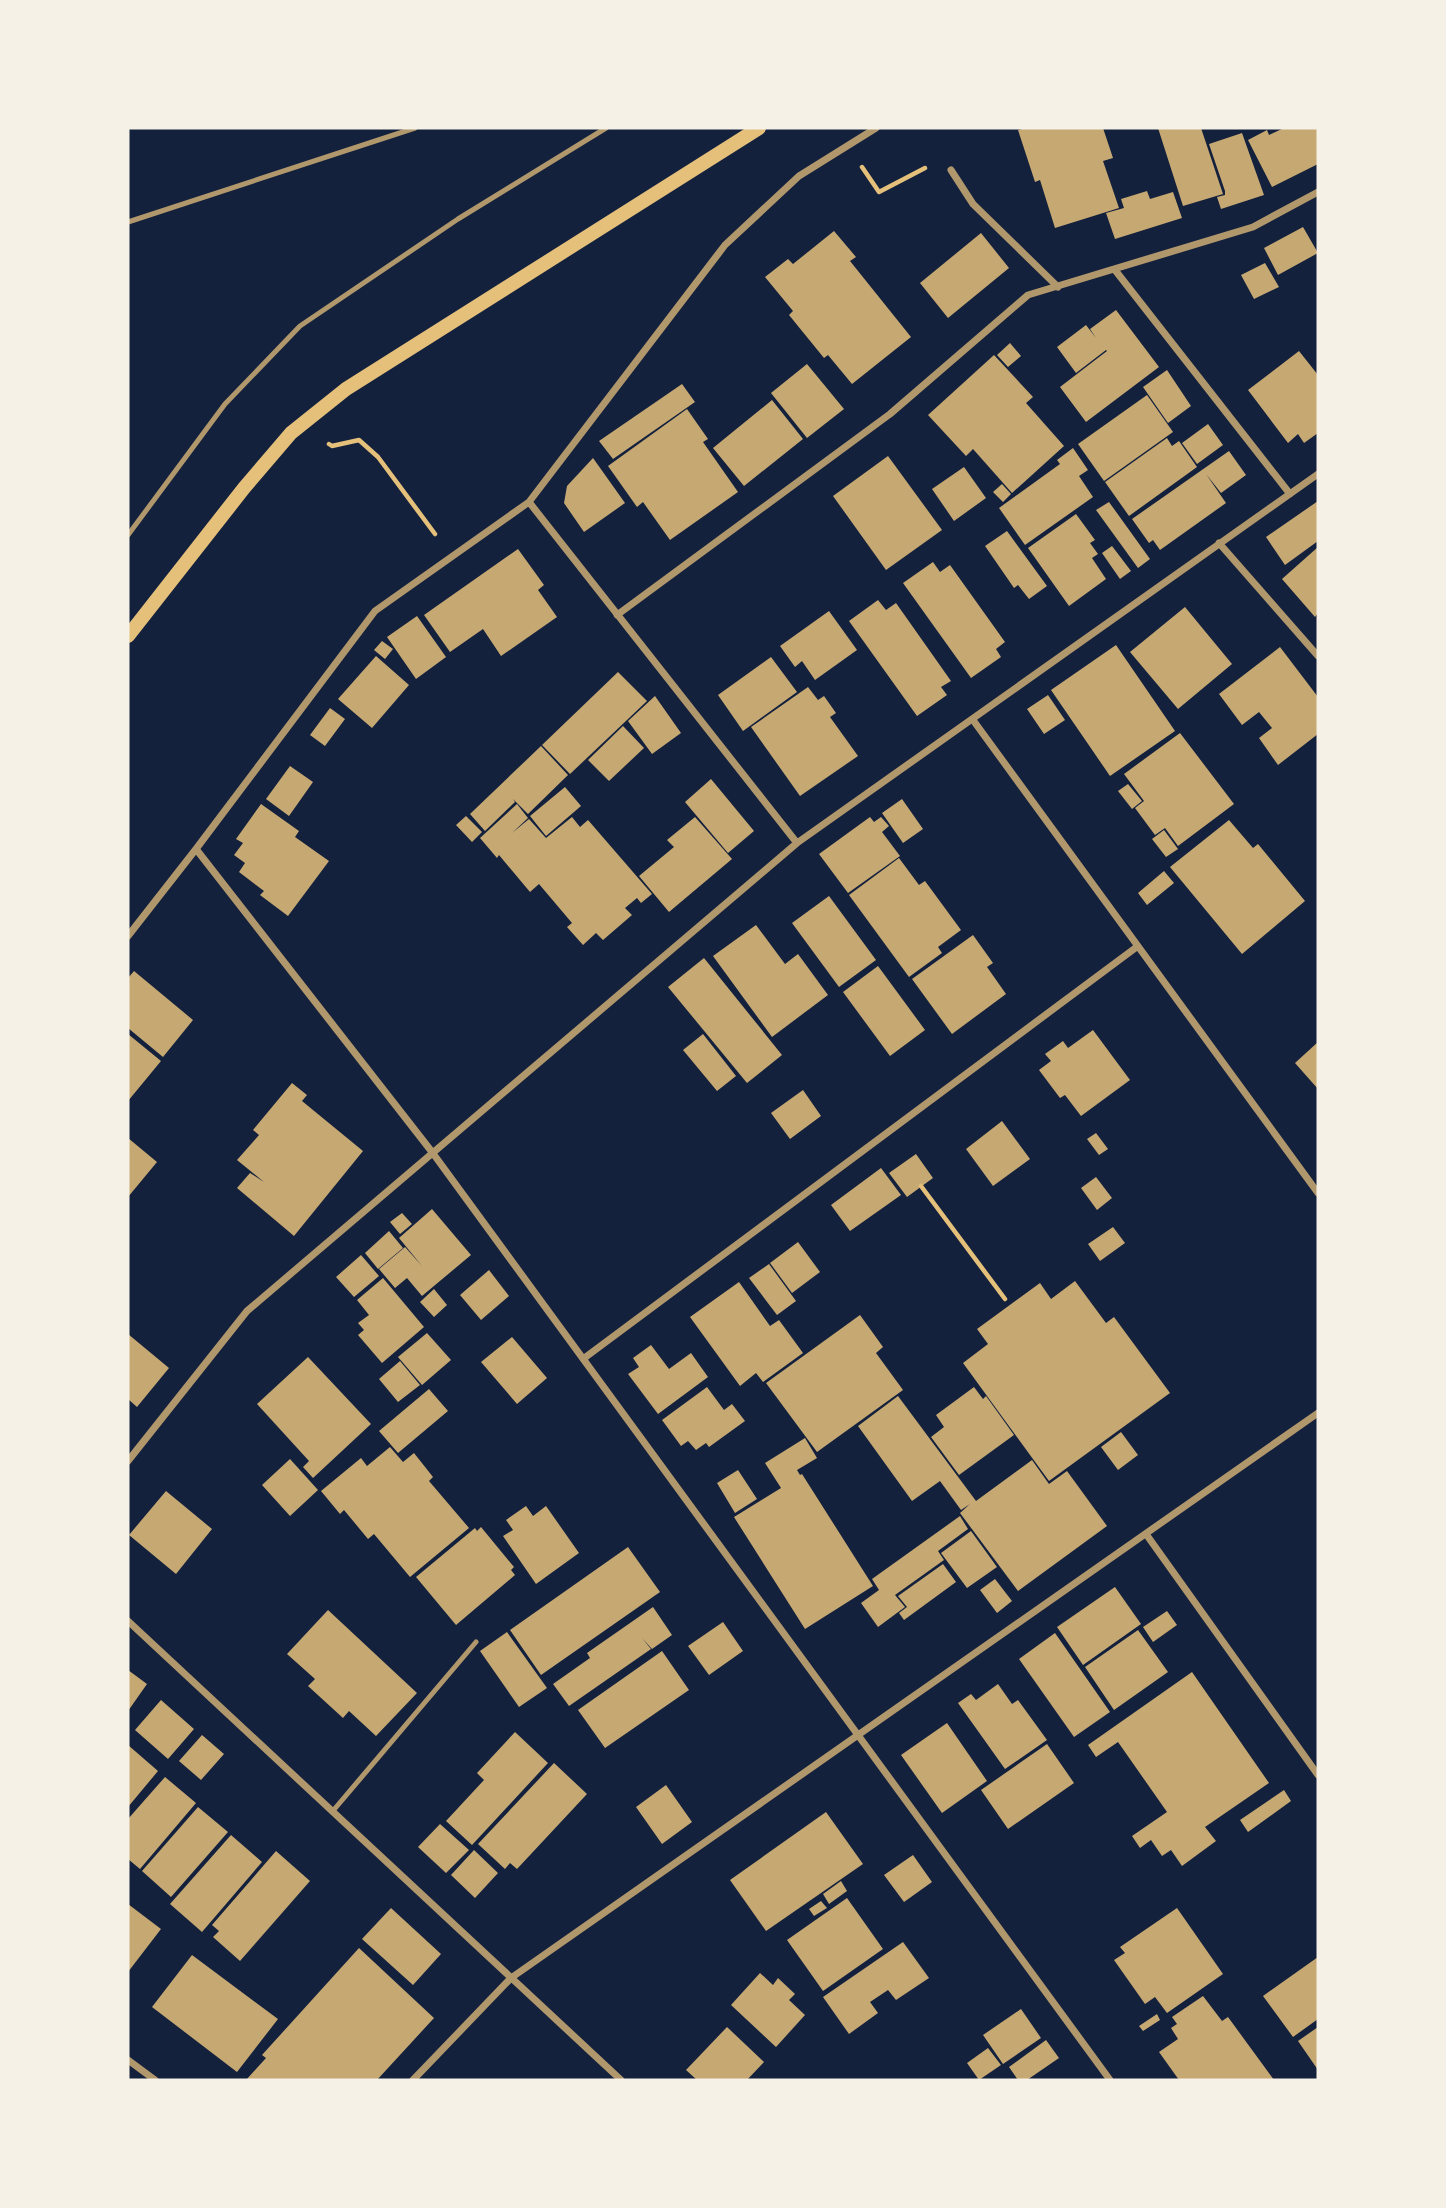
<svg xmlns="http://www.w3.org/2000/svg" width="1446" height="2208" font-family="Mulish,sans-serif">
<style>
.building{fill:#c6a872}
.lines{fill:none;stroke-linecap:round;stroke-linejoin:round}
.path{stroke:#e5c07b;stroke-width:4.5}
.service{stroke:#b1986c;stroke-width:5}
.minor{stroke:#b1986c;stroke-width:7}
.secondary{stroke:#e5c07b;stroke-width:14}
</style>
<rect width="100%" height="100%" fill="#14213d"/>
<path class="building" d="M1026 128H1103L1113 158 1103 161 1119 208 1055 228 1040 180 1035 182 1018 130Z
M1158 128H1201L1223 194 1183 206Z
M1284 128H1318V164L1272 187 1248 140 1267 130 1269 135Z
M1242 133 1264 195 1221 209 1217 197 1225 195V191L1209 144Z
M1147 191 1150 199 1173 192 1182 218 1115 239 1106 213 1124 208 1121 199Z
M1303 227 1318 253 1278 275 1264 248Z
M834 231 856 257 850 261 911 337 852 384 828 355 824 358 789 315 793 311 765 277 788 259 793 264Z
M981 233 1009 268 948 318 920 283Z
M1265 263 1279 287 1254 299 1241 275Z
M1116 310 1159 367 1086 422 1060 387 1107 351 1106 350 1076 373 1057 347 1086 325 1096 338 1090 329Z
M1010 343 1021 356 1008 367 997 355Z
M1299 351 1318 375V433L1304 443 1298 434 1288 443 1248 390Z
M994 355 1033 397 1026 403 1064 446 1012 493 973 449 966 456 928 415Z
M807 364 844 409 807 438 771 393Z
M1167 370 1191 406 1168 423 1143 387Z
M682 384 695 402 613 459 599 441Z
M1147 395 1173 432 1104 481 1078 444Z
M772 400 803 439 744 486 713 448Z
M687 409 708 439 703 442 738 492 670 540 643 502 637 507 608 466Z
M1208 424 1223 445 1197 464 1182 443Z
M1167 438 1172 446 1179 441 1197 467 1129 516 1105 482Z
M1073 448 1088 470 1079 476 1093 497 1025 545 999 508 1060 464 1057 460Z
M1229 451 1246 475 1221 493 1206 474 1226 503 1160 550 1153 540 1149 543 1132 519Z
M888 456 942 530 886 570 833 496Z
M593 458 625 503 584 532 564 503 567 486Z
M964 467 986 498 954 521 932 489Z
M1002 484 1011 494 1003 502 993 492Z
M1318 501V541L1285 565 1266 537Z
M1109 502 1150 559 1138 568 1096 510Z
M1076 514 1095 540 1090 543 1098 554 1092 558 1106 579 1069 606 1028 548Z
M1007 531 1047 586 1029 599 1018 585 1014 588 985 546Z
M1112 546 1131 571 1120 579 1102 553Z
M1318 547V613L1315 617 1282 579Z
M518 549 544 585 538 590 557 617 501 656 483 629 450 652 424 615Z
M933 562 940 572 950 565 1005 642 996 649 1001 657 971 678 903 583Z
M878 600 886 610 896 603 951 681 941 687 947 695 917 716 849 621Z
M1185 607 1232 664 1178 709 1130 652Z
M829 611 857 650 815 680 802 661 795 667 780 646Z
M417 616 446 657 416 679 387 637Z
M382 641 393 649 385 659 374 650Z
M1116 645 1175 731 1110 776 1051 690Z
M1280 647 1318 697V734L1278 765 1259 738 1272 728 1259 712 1242 725 1219 694Z
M376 656 409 685 372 728 338 699Z
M771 657 797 692 743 731 718 695Z
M618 672 647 701 570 774 542 745Z
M808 687 818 700 824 696 836 713 830 717 858 756 800 796 751 727Z
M1048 695 1065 720 1044 734 1027 709Z
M655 696 681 733 652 754 628 721Z
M330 708 345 719 325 746 310 735Z
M623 726 644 748 609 781 588 760Z
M1180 733 1234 804 1178 846 1165 828 1155 835 1135 808 1144 801 1124 774Z
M541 746 568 775 528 814 513 799 515 802 485 831 470 814Z
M290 766 313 782 289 816 266 799Z
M711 779 754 831 728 853 685 802Z
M1128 784 1142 801 1132 809 1118 791Z
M565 787 581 806 546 836 530 816Z
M902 799 923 829 903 843 882 813Z
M261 804 299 831 295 837 329 861 288 916 260 895 264 891 239 872 245 863 234 855 243 843 236 839Z
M517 804 528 818 512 833 529 819 546 838 572 817 580 827 588 820 652 894 641 903 637 898 625 908 632 915 603 940 596 933 583 945 567 927 572 923 539 884 530 892 499 855 497 858 480 838Z
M466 816 482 832 472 842 456 825Z
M695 817 732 859 669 912 639 876 674 847 667 840Z
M870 817 874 822 881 817 889 826 882 832 900 856 848 893 819 854Z
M1229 820 1253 848 1258 844 1305 901 1242 954 1170 867Z
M1164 830 1178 849 1166 857 1152 839Z
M899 858 919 885 925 881 961 930 938 947 942 953 909 977 849 895Z
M1164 871 1174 883 1147 905 1138 893Z
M829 896 876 960 839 987 792 923Z
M756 925 785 964 798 954 828 995 772 1037 713 956Z
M973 935 993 963 987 967 1006 994 952 1034 912 979Z
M704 958 782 1055 747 1083 668 987Z
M878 966 925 1030 890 1056 843 992Z
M134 971 193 1020 163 1057 128 1028V978Z
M1093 1030 1130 1080 1081 1116 1065 1095 1060 1098 1039 1070 1051 1061 1045 1054 1063 1041 1068 1048Z
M128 1034 161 1061 128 1101Z
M703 1034 736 1076 717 1091 683 1050Z
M1318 1042V1089L1295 1063Z
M292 1083 307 1095 302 1101 363 1151 294 1236 237 1188 250 1173 264 1182 237 1160 259 1135 253 1130Z
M803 1090 821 1116 790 1139 771 1113Z
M1002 1121 1030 1159 993 1186 966 1149Z
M1096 1133 1108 1149 1099 1155 1087 1139Z
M128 1138 157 1162 128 1197Z
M916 1154 933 1178 907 1197 889 1173Z
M881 1168 901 1195 850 1231 831 1205Z
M1096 1177 1112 1198 1097 1210 1081 1188Z
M432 1209 471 1255 422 1296 407 1278 395 1288 379 1269 405 1247 422 1266 399 1238Z
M402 1213 412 1224 400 1234 390 1222Z
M1113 1227 1125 1243 1100 1261 1088 1244Z
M389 1231 403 1248 378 1269 365 1253Z
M798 1242 820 1272 792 1293 770 1263Z
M361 1255 379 1276 354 1297 336 1277Z
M769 1264 796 1301 777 1315 749 1278Z
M489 1270 509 1296 481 1320 460 1295Z
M383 1278 424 1327 382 1363 358 1335 364 1330 358 1323 369 1315 357 1300Z
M1075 1281 1106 1323 1114 1317 1170 1393 1049 1481 963 1363 988 1344 977 1329 1040 1283 1051 1299Z
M739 1282 770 1326 779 1320 803 1353 763 1382 756 1373 740 1386 690 1317Z
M434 1289 447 1305 434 1317 420 1302Z
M860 1315 883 1347 876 1353 903 1390 817 1452 766 1383Z
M427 1333 451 1360 422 1385 398 1357Z
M128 1334 169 1368 137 1407 128 1399Z
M512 1337 547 1378 517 1404 481 1362Z
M651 1345 669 1369 691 1353 708 1377 658 1414 628 1374 639 1367 633 1358Z
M308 1357 371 1424 313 1478 303 1467 309 1461 257 1404Z
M400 1361 420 1385 398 1402 379 1379Z
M707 1387 724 1410 732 1404 745 1421 709 1447 706 1443 696 1450 688 1441 681 1446 662 1420Z
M974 1387 983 1399 986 1396 1014 1435 959 1475 931 1437 944 1427 936 1415Z
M429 1389 448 1411 398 1453 379 1431Z
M898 1396 976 1501 1032 1460 1049 1484 1067 1471 1107 1526 1018 1591 960 1513 970 1504 961 1510 940 1481 912 1501 858 1426Z
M1121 1432 1138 1455 1118 1470 1101 1447Z
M805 1438 817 1458 797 1470 800 1475 802 1474 873 1586 805 1629 734 1517 781 1488 765 1463Z
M390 1447 403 1462 414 1453 433 1477 429 1481 469 1528 410 1577 374 1534 368 1539 344 1510 340 1514 321 1491 361 1458 367 1466Z
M290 1459 318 1490 290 1516 262 1485Z
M738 1470 757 1499 735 1513 717 1483Z
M166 1491 212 1529 176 1574 129 1535Z
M526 1506 533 1516 546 1506 579 1553 536 1584 503 1536 513 1530 506 1520Z
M960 1516 968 1529 938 1551 944 1560 895 1595 905 1607 878 1627 861 1603 879 1590 872 1579Z
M481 1527 514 1567 511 1570 515 1575 456 1625 416 1577 475 1528 477 1531Z
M971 1531 997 1567 967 1588 941 1553Z
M628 1547 660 1592 541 1675 510 1630Z
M943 1564 956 1582 904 1620 899 1613 907 1607 898 1596Z
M995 1579 1012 1601 997 1613 980 1590Z
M1115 1587 1141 1624 1083 1665 1057 1627Z
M653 1607 672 1635 652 1649 642 1638 651 1649 569 1706 553 1684 590 1658 587 1653Z
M328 1610 417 1693 376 1736 349 1711 343 1718 308 1686 315 1679 287 1654Z
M1167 1611 1177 1625 1153 1642 1143 1627Z
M723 1622 743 1651 709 1675 688 1646Z
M1138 1630 1168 1672 1114 1710 1085 1667Z
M507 1632 547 1688 519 1707 480 1651Z
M1055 1633 1110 1712 1074 1737 1019 1659Z
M662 1651 689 1690 605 1748 578 1710Z
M128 1670 147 1684 128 1711Z
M1192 1672 1269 1783 1205 1827 1216 1841 1182 1866 1171 1850 1162 1856 1151 1840 1140 1848 1132 1836 1167 1812 1118 1742 1096 1757 1088 1745Z
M998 1684 1012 1704 1018 1700 1047 1740 1005 1769 958 1703 971 1694 976 1700Z
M161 1700 194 1729 168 1759 135 1730Z
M947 1723 987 1781 942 1813 901 1755Z
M515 1732 548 1763 472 1845 446 1821 484 1780 477 1773Z
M202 1735 224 1754 201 1780 179 1761Z
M1047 1744 1074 1783 1008 1829 981 1790Z
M128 1745 158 1771 128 1807Z
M554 1763 587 1794 517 1869 510 1863 505 1869 478 1844Z
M165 1777 196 1803 140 1869 128 1859V1819Z
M666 1785 692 1822 662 1844 636 1807Z
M1284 1790 1291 1801 1248 1832 1240 1820Z
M198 1807 228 1832 171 1897 142 1871Z
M826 1812 863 1864 766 1931 730 1880Z
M440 1824 469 1850 446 1873 418 1847Z
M231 1835 262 1862 202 1932 170 1904Z
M474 1850 498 1873 475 1898 451 1875Z
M276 1851 310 1881 240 1961 213 1937 219 1931 212 1925Z
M913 1855 932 1882 904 1902 884 1875Z
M841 1881 847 1891 829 1904 823 1894Z
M847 1898 883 1949 823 1991 787 1940Z
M821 1901 827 1908 814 1916 809 1909Z
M128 1904 161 1929 128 1972Z
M391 1908 441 1954 413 1985 362 1939Z
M1177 1908 1223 1974 1167 2013 1155 1997 1145 2004 1114 1960 1125 1953 1120 1947Z
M903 1942 929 1978 896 2000 888 1990 870 2002 878 2013 849 2034 823 1997Z
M359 1948 434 2018 377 2080H246L266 2058 262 2055Z
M192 1955 278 2019 237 2072 152 2007Z
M1318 1957V2019L1293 2037 1263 1996Z
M760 1973 773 1985 778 1978 795 1994 789 2000 805 2015 776 2047 731 2005Z
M1203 1996 1222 2021 1228 2017 1274 2080H1179L1159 2052 1178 2039 1171 2028 1177 2024 1172 2017Z
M1021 2009 1041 2038 1003 2064 983 2035Z
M1157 2014 1160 2020 1143 2031 1139 2026Z
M727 2027 764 2062 747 2080H697L686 2070Z
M1318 2027V2070L1298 2041Z
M1046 2040 1059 2058 1027 2080H1018L1009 2067Z
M988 2048 1001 2065 979 2080 967 2063Z"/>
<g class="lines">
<path class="path" d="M862 167 879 192 925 168
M329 444 332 446 359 440 378 457 435 534
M921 1186 1005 1299"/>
<path class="service" d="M128 222 415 128
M128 535 225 404 300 326 458 219 606 128
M332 1812 476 1642"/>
<path class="minor" d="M951 170 973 204 1058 287
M1115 270 1290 494
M529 502 797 843
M1219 543 1318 656
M617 615 890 414 1028 295 1253 227 1318 192
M973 720 1318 1193
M196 849 432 1152 1110 2080
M128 936 196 849 375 611 529 502 725 245 799 176 876 128
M583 1359 1138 946
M128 1461 247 1311 797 843 1318 474
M1146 1534 1318 1775
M128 1621 621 2080
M128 2060 155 2080
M413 2080 511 1978 1318 1413"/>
<path class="secondary" d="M128 636 244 488 291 433 346 389 759 128"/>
</g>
<rect width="1446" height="2208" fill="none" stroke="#f6f1e7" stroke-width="259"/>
</svg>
